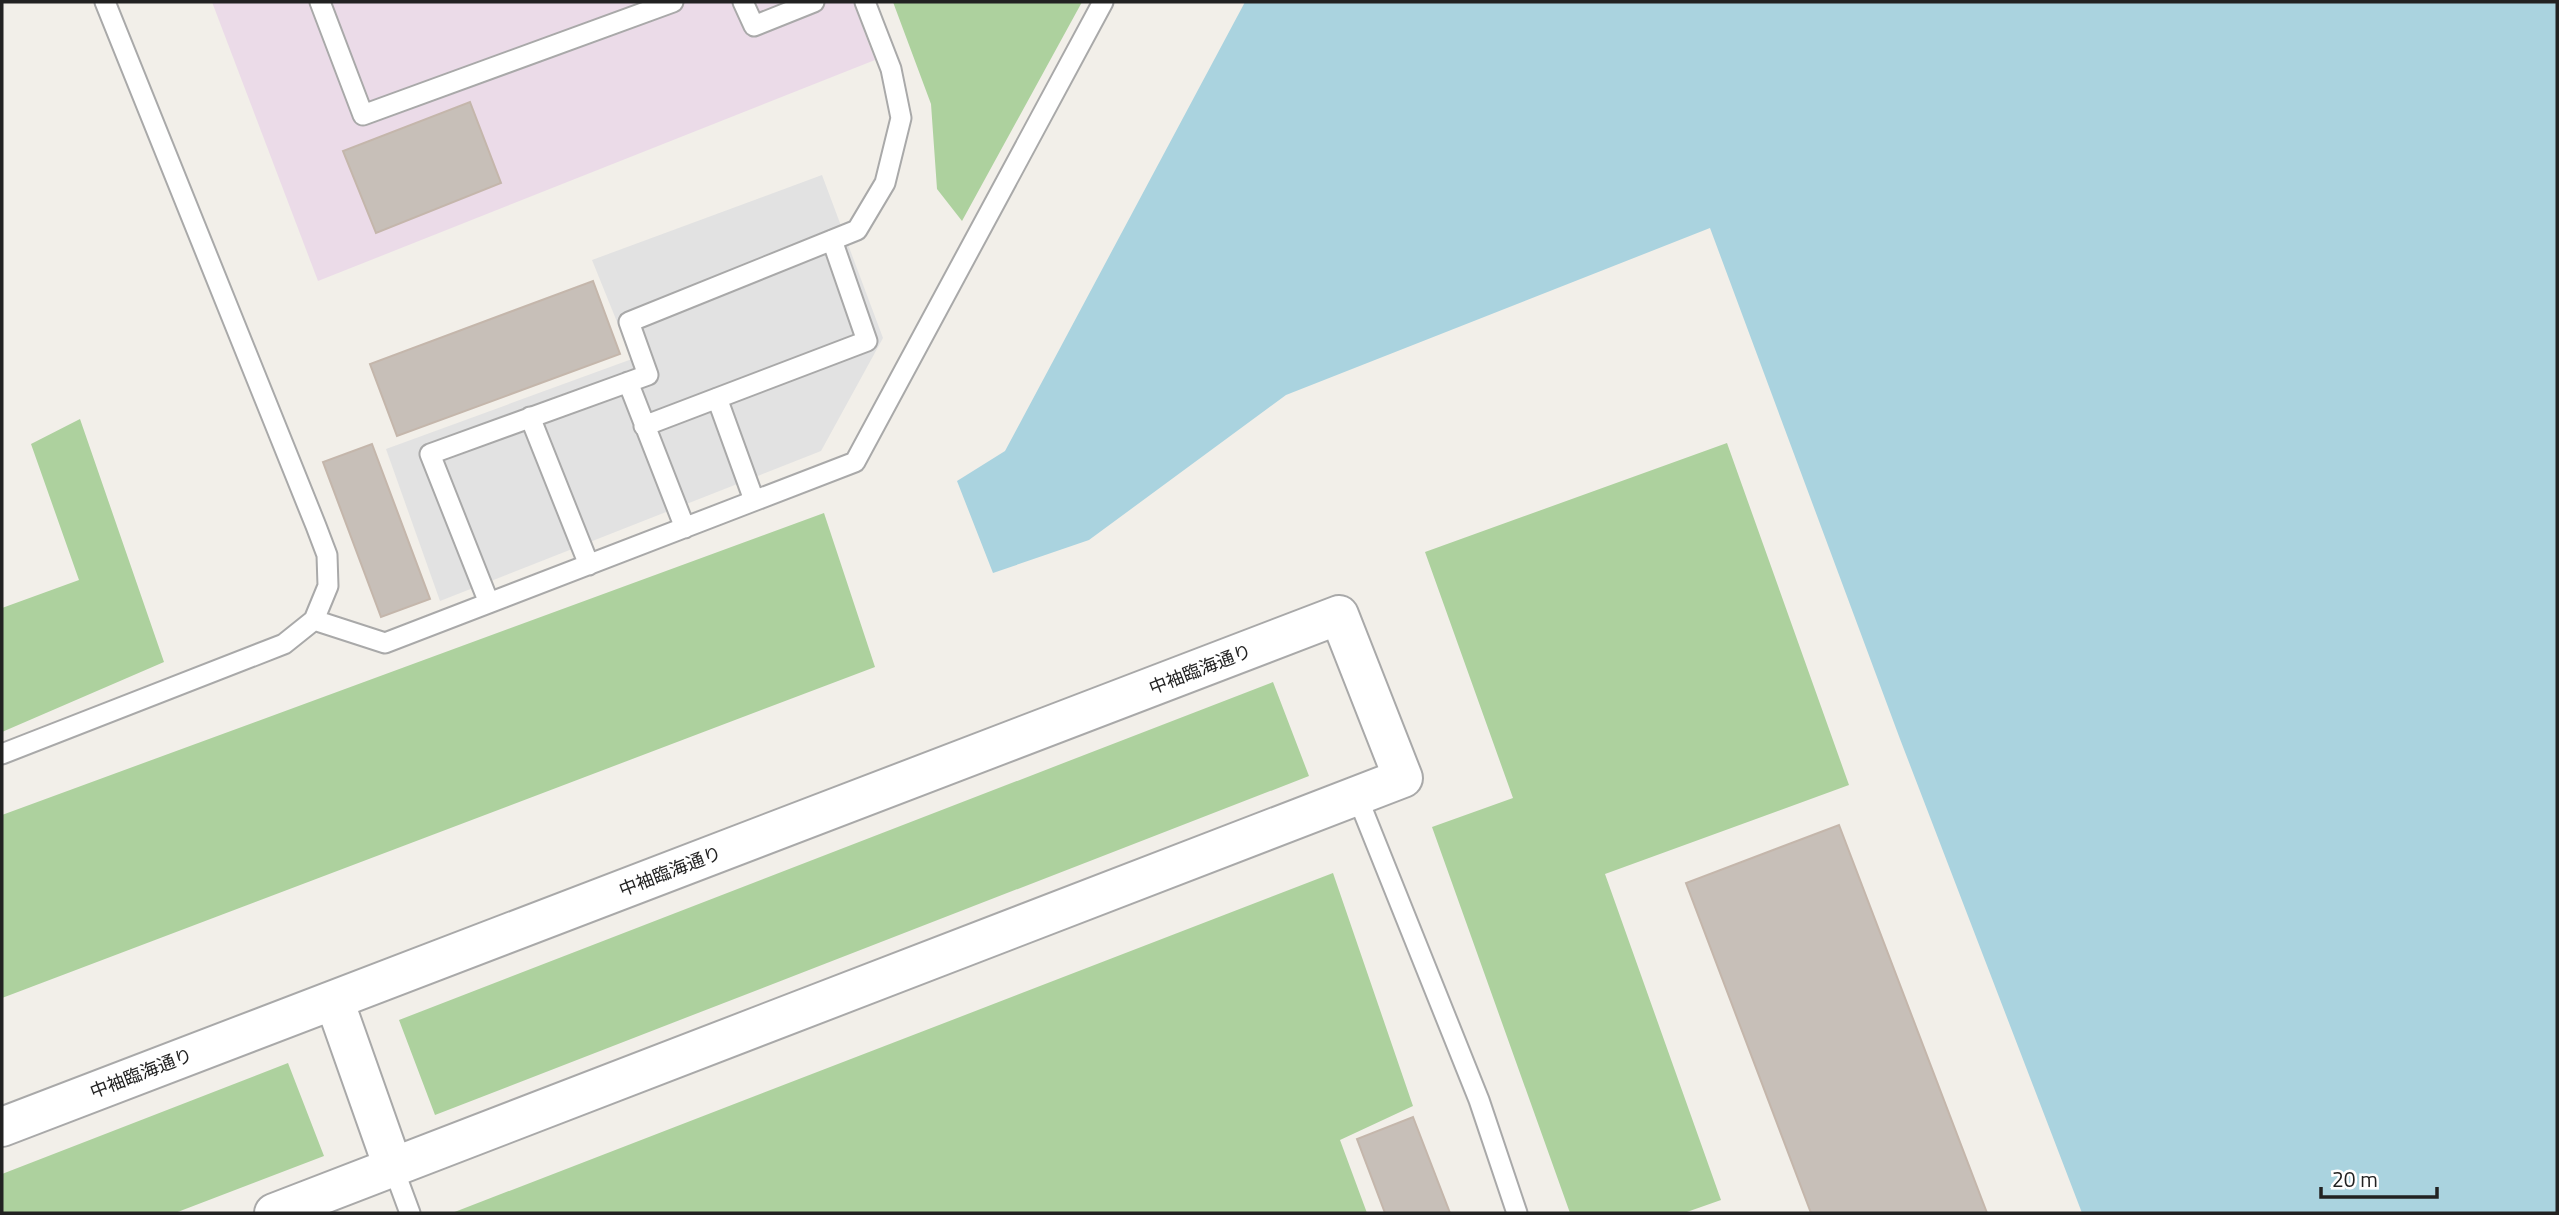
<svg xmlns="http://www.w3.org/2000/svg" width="2559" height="1215" font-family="'Titillium Web','Noto Sans JP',sans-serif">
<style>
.industrial{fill:#ebdbe8}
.forest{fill:#add19e}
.parking{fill:#e2e2e2}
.water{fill:#aad3df}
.building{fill:#c7bfb8;stroke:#c4b6ab;stroke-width:2}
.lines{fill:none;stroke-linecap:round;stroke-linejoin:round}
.service-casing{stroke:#a9a9a9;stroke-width:23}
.tertiary-casing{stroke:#a9a9a9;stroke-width:42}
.service{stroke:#fff;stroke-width:19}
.tertiary{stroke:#fff;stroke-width:38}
.labels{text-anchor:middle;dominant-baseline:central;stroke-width:6;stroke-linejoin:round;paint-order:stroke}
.street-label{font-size:18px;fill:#222;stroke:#fff}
</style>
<rect width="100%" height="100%" fill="#f2efe9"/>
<path class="industrial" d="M212 2H853L875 60 318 281Z"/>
<path class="forest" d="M893 2H1082L962 221 937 189 931 104Z
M80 419 164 662 2 732V608L79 580 31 444Z
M1727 443 1849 785 1605 874 1721 1200 1684 1213H1570L1432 827 1513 798 1425 552Z
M824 513 875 667 2 998V815Z
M1273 682 1309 776 435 1115 399 1020Z
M1333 873 1413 1106 1340 1140 1367 1213H452Z
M288 1063 324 1156 175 1213H2V1174Z"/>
<path class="parking" d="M822 175 883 338 821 451 440 601 386 449 632 359 592 260Z"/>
<path class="water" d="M1245 2H2557V1213H2082L1900 739 1710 228 1286 395 1089 540 993 573 957 481 1005 451Z"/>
<path class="building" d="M470 102 501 183 376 233 343 151Z
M593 281 620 354 397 436 370 364Z
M372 444 430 599 381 617 323 462Z
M1839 825 1987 1213H1811L1686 883Z
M1413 1117 1450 1213H1385L1357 1139Z"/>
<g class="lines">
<defs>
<path id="service" d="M320 2 363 115 673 2
M743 2 754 26 814 2
M628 382 685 528
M717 398 754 500
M530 417 589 565
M644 426 867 341 832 240
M489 603 430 454 648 375 629 322 857 230 885 183 901 118 891 69 865 2
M314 620 385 643 855 462 1103 2
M2 754 284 644 314 620 328 586 327 555 316 526 105 2
M1357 796 1479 1100 1517 1213
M393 1167 410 1213"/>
<path id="tertiary" d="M334 1000 393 1167
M2 1127 1339 615 1403 778 274 1213"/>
</defs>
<use href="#service" class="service-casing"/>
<use href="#tertiary" class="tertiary-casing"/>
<use href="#service" class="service"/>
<use href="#tertiary" class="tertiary"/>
</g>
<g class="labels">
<g class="street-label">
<text transform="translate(1200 669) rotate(-21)">中袖臨海通り</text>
<text transform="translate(670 871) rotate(-21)">中袖臨海通り</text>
<text transform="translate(141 1073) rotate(-21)">中袖臨海通り</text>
</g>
</g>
<rect width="2559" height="1215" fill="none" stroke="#222222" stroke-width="7"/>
<path d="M2321 1187v10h116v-10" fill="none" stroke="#222222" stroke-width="3.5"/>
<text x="2332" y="1187" font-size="21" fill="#222222" stroke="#ffffff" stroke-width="5" paint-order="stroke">20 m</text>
</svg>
